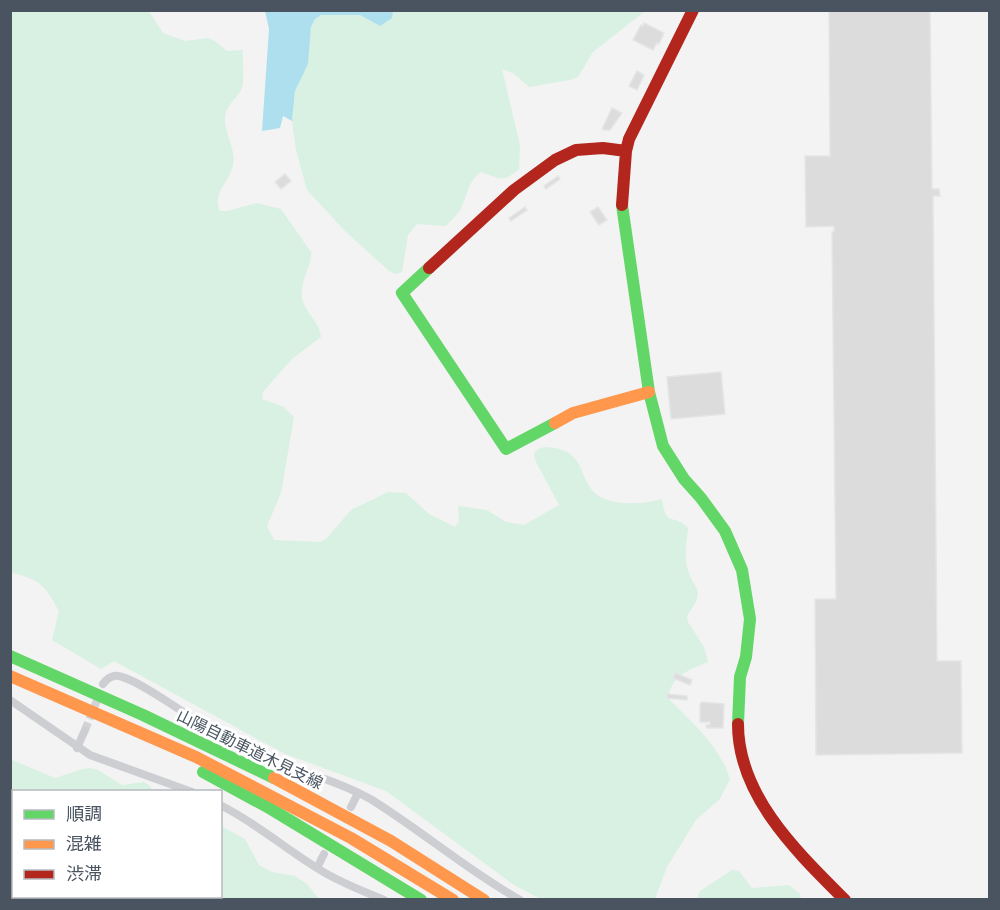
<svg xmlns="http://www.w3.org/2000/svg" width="1000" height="910" font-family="'Archivo Narrow','Noto Sans JP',sans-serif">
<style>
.green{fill:#d8f1e2}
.water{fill:#addfef}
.building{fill:#dcdcdd;stroke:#e4e5e6;stroke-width:1.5}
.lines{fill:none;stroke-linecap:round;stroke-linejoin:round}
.street-tunnel{stroke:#d1d3d6;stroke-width:8;stroke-dasharray:8 4;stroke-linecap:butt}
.street{stroke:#cdced1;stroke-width:8}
.fast{stroke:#63d668;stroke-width:12}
.slow{stroke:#ff974d;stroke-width:12}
.jam{stroke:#b3261e;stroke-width:12}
.labels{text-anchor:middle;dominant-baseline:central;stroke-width:6;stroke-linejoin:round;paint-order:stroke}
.street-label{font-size:16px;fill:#495460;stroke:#fff}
</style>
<rect width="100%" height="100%" fill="#f3f3f3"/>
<path class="green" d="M10 11H149L163 33 185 41 208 38 215 41 227 51 243 50C242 61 245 77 242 87 239 99 225 103 225 119 225 136 238 151 232 169 227 184 212 194 220 211H227L257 203 281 209 311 252C313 264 299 282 302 298 305 313 320 322 321 337L292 359 263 392 262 399 284 407 294 417 281 493 267 526 274 540 320 542 327 538 351 510 388 492 406 493 429 514 455 527 459 521 458 506 487 510 506 522 524 525 559 505 535 460 534 453C540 446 545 447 554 448 589 453 577 487 603 498 619 506 645 504 662 499 666 529 673 512 688 528 687 540 684 556 687 567 694 592 707 587 687 616L688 622 704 647 708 662C691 669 669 676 669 699 693 724 719 745 730 779L720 799 696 820 667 867 655 899H541L514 885 386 791 285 754 114 661 101 669 52 640 59 611C45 586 41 580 13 573L11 574Z
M392 11H645L593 52 578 77 570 80 529 87 513 73 502 69 520 145 519 169C503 183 500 179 481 172 468 181 468 193 462 206 459 214 451 220 446 226L417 224 408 235 402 272 395 274 389 271 345 231 307 190 296 150 292 121 295 91 308 64 311 27 315 19 321 15H360L380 26Z
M10 759 55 778 83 769 90 768 98 770 122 785 144 782 150 786 153 791 14 792V896H220L221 826 245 839 259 865 272 872 295 876 307 884 319 899H11Z
M732 870 739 871 752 888 789 885 800 894 801 899H697L700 891Z"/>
<path class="water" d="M265 11 392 10 393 11 392 18 380 26 360 15H321L315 19 311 27 308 64 295 91 292 121 283 116 280 128 262 131 269 29Z"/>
<path class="building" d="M829 10H930L932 189H939L940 196H933L937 661H961L962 753 816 755 815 599H836L832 232H834V226L806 227 805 156H830Z
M644 23 664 33 659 44 657 43 653 50 633 40 641 25 643 26Z
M637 71 644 75 637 90 629 86Z
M612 108 622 113 610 130H605L602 129Z
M285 174 291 181 281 189 275 182Z
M558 176 560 179 546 189 544 186Z
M525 207 527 210 511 221 509 218Z
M598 207 607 220 599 225 590 212Z
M721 372 725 414 671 419 667 377Z
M675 673 692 680 690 685 673 678Z
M667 694 687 696V700L667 698Z
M702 702 724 704 723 728H707L706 725H710V722H700V704Z"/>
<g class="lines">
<path class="street-tunnel" d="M85 730 100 693"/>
<path class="street" d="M103 684C106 680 109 677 114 676 129 673 182 712 197 721 222 736 252 751 279 762 310 775 343 783 372 800 422 831 468 871 520 900
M10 700 90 755 192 792
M77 748 85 730
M220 805C255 822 284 848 317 868 338 882 361 890 384 900
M351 807 358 793
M317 868 324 854"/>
<path class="fast" d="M622 205 649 392 663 446 684 479 701 498 725 531 742 570 750 619 746 657 740 677 738 724
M429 268 402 293 506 449 555 423
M10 656 143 715 274 778
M203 772 271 809 421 900"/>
<path class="slow" d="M555 423 573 413 649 392
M10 676 196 757 351 838 453 900
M274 778 391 841 484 900"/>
<path class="jam" d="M622 205 626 151 629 139 693 10
M429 268 514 190 555 160 576 150 603 148 626 151
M738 724C738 796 797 852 845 900"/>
</g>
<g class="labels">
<g class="street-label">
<text transform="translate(250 749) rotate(26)">山陽自動車道木見支線</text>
</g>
</g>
<rect width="1000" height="910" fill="none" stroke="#495460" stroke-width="24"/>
<rect x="12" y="790" width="210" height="108" fill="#ffffff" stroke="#b6bbbf" stroke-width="1.5"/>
<rect x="24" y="810" width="30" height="9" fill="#63d668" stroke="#b6bbbf" stroke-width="1.5"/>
<text x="66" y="820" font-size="18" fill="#495460">順調</text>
<rect x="24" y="840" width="30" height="9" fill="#ff974d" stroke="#b6bbbf" stroke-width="1.5"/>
<text x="66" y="850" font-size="18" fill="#495460">混雑</text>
<rect x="24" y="870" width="30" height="9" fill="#b3261e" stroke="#b6bbbf" stroke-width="1.5"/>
<text x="66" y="880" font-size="18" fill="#495460">渋滞</text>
</svg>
